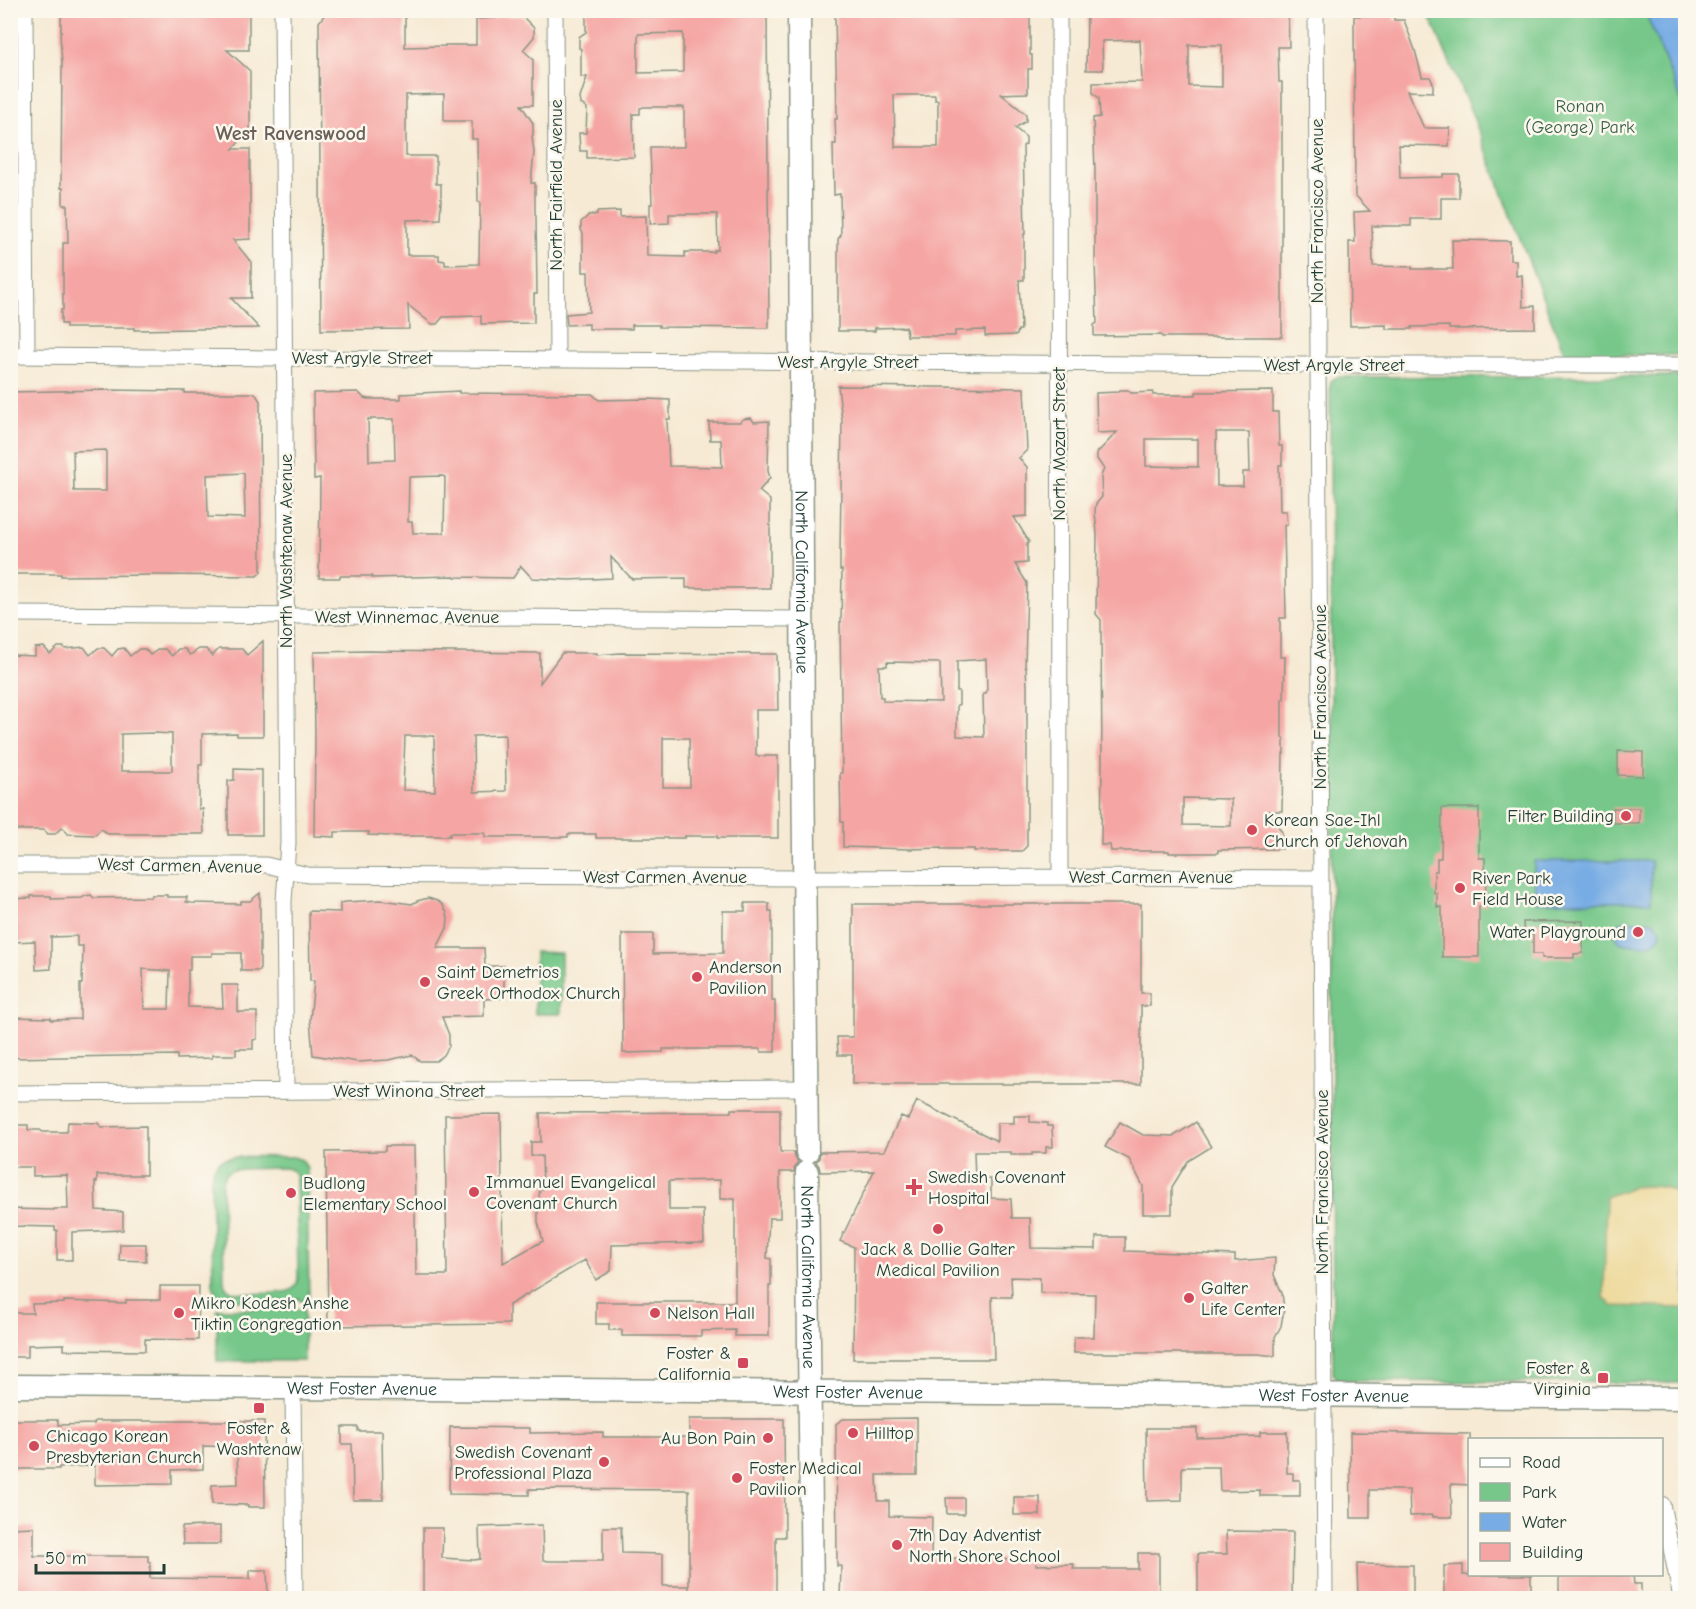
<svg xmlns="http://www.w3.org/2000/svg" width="1696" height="1609" font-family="'Comic Neue',sans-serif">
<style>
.green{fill:#76c789;stroke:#4a825e;stroke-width:1.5;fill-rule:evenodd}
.sand{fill:#eeda9e;stroke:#868c69;stroke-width:1.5}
.water{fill:#77ace4;stroke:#4b748c;stroke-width:1.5}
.building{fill:#f5a5a3;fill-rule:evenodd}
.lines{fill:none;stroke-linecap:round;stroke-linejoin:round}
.street-casing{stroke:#8a9484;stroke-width:17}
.secondary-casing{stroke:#8a9484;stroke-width:25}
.street{stroke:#fff;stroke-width:15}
.secondary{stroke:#fff;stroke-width:22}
.poi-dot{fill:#d1495b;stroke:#fbf7ec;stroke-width:2}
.labels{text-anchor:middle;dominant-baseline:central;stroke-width:5;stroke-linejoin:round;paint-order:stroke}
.park-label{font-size:18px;fill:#356049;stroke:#fbf7ec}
.street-label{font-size:18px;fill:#1f3d34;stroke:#fbf7ec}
.poi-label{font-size:18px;fill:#1f3d34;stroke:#fbf7ec;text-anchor:start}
.neighbourhood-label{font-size:20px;font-weight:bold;fill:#6a615b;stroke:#fbf7ec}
</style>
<rect width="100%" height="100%" fill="#fbf7ec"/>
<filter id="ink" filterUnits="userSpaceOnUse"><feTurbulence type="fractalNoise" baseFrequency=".0167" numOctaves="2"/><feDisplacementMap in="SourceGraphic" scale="12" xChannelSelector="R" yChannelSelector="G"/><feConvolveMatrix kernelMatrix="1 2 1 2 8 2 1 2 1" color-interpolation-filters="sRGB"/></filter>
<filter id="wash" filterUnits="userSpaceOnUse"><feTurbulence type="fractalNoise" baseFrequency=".008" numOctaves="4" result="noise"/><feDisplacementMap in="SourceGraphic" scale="24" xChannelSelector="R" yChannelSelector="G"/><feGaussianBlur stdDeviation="1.35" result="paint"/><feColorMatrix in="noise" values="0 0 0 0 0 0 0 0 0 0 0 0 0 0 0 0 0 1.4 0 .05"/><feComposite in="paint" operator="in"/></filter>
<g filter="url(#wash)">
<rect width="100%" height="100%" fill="#f6ead4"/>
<path class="green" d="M1426 11H1645L1685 109V355H1565L1472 114 1434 26Z
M1685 376V1383L1347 1381 1338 1380 1333 1374 1330 385 1331 381 1337 377Z
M535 952 561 953V1014H535Z
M293 1157 302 1160 307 1168 309 1301H300L299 1298 294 1301 223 1300 216 1294 213 1285 211 1178C213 1171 214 1165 220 1161 230 1154 278 1157 293 1157ZM286 1168 293 1171 296 1178 298 1276C298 1281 297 1285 293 1289 287 1294 239 1295 231 1291 225 1288 224 1284 224 1279L222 1184C222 1179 223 1175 228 1172 235 1167 274 1169 286 1168Z
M217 1309H304V1361H217Z"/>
<path class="sand" d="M1648 1186 1663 1187 1685 1196V1308L1612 1306 1604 1297 1606 1197 1632 1187Z"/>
<path class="water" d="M1645 11H1685V109Z
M1534 861H1651V902H1535Z
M1626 921H1652L1655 922 1661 929C1662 949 1636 946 1621 943 1615 938 1613 930 1619 923Z"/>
<g id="blocks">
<path class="building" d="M61 10H242V14L249 15V50H227L250 71V129L233 149H250V239L233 240 251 262V298H231L259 328 134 330V328H66V324H61V310H63V243H68L67 205H63V188H61L62 65 60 34 61 33Z
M328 10H405V47L445 46V45H476V19L496 18V16H522L534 28V37L523 50 533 59V105H521L533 123V135L532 136 534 152 531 183H535V215L536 216 537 294H534V323L481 324V316L443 317 437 324H432L408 305 409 329 321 330 319 22ZM444 94V121H472V139H477L478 202H480L479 264 445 265V261L439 260V255H407V220L440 219 441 200V184H436V156H406V95Z
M586 10H767L769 328 659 327V325H632V329H589V324L567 325 566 314 589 312 588 272H583V233L581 230V222L589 215H597V212L620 211V217L646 216 647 256 685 257V252H714V250H718L717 214H669V223L650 224V204H652L650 147H684V107H644L640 108V114H633L634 157 587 158V151H580L579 133H586L587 108 581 104 580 98 587 77H581V49L579 48V37L586 32ZM683 33V72L638 73V34Z
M841 10H888V16H936V10H1030V55H1032V69H1028V93L1001 94 1026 114V121L1015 128 1026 137V144L1023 146 1025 234H1024V280H1019L1021 330H1018L1017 335 985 336V330L955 331V336H907L906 327 875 328V331H838V239L841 235 840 194 834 195 833 144H836L835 119H837L835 14H841ZM894 95H935V100H938V147H895Z
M1087 10H1288L1289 47H1278L1279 82H1282V337H1162L1161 335 1094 336V325L1097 323 1095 261V170L1093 118 1100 117 1099 98 1093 93V83L1142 82 1140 40 1102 41 1103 70H1086ZM1189 45H1222V87L1189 86Z
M1394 15V20H1404L1415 50 1422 77H1430L1433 83V92L1407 91 1424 128H1450L1449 146 1399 145 1400 178 1443 177V174H1459V198H1441V219H1411V226H1372L1373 266 1412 267V269H1453L1452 240 1510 241V260H1516V276L1522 275 1523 307 1535 306V328L1449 329V326L1412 327V329H1386V325L1350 326 1349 242H1355L1354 212 1370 211 1355 195 1354 16Z
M838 386 1024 388 1027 450 1019 458 1027 467V516L1014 517 1029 542 1027 544V563L1015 564 1027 583 1025 667H1026L1027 686V846L1022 851H974V849H941V848L910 849 843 847V822H841L840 773H842L840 622H841L842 570H840V553L842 421ZM986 659 987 690 986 694H983L984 737 957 736V705H959V691H957V661ZM887 662 940 663 941 702 883 701V697H880L879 666H887Z
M104 390 185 391V393H255L260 401 261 572 257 576 155 575 61 576V574H14L15 569H10V392ZM106 450V491H74L73 451ZM244 473 245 518 208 517 207 475Z
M1120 390H1128L1131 393 1153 392V395H1196V392L1273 391V412H1278L1279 446H1282V465H1279L1280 511H1286L1287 525H1284L1286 618H1280V657H1285L1284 699H1282V738H1284V754H1283L1282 811H1268L1282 832V849L1218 850V853H1169V851H1111L1110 845H1101L1102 762 1101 635V620L1096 614 1097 534 1095 511 1096 504 1102 497 1101 476 1104 469 1097 459V453L1117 432 1097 433 1096 393 1118 392ZM1216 432H1249L1250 472H1243V486H1217ZM1146 439H1198V467L1146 466ZM1183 798 1231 799V826L1183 825Z
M459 391V393L592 394 599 400 648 399 670 400V419H667L669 466 722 467 721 440H710L709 422H740L743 419 751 418 754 422 769 421 768 471 770 478 759 491 770 500V588H686V578L632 579 611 557 612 578 569 580 532 578 521 566 513 578 455 577 453 576 372 578V576H340V578H319L320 478 314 479 313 393 358 392 364 398 368 399H401V394ZM368 419H394L395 460 369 461ZM442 476 445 477 444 533H413L412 522H408L409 477Z
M263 641V736H237V733L202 734V765H199V809H203L204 834H108L101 829 95 835 68 834 62 827 55 834H48L44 830H10V781L14 780 15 734H12V655L35 656V648L44 647 50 654 58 647H64L65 649 84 647 90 655 98 648H104L112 656 118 649 124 648 130 656 139 649H145L150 655 159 649H165L172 656 178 649H185L190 655 199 649H206L212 656 219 649H242L247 655ZM155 733 172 734V771H121V734Z
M369 651 540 653V683L562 653H597V655L620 653 777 654 778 710H756V756H778V838H717V836H685V838H596V834H568V837H485V833H450V836H392L368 835 369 832H335V837L314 836 315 737 314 652ZM505 735 506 791 474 792 473 736ZM405 736H434L435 791 403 790ZM663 738H689L690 787H663Z
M1618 751 1643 752V776L1618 775Z
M234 769 262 770V835H228V781L234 780Z
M1442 808H1479V858H1485L1486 906H1479V957H1442V907H1437V893H1434V871H1437V858H1441Z
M1613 808H1639V823H1612Z
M260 893V971H241V953H212V956H190V970H188V1007L223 1008 222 985H238V1012H257V1039L253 1040V1049H236V1055H212V1058L177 1059V1055L10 1058V1017L51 1018V1020L80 1019V984H82L83 946H77V936L51 937V969L36 970 35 941 13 942V937H10V899L31 898V896H51V899L82 898 85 896 91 895 94 898 151 897V895H167V897H187L186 902 191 903 241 904V901H250ZM143 969 170 971 169 1009H144Z
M428 898 437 901 442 904 447 913 448 918 447 928 437 948H484L485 966H504V998L484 999V1016L442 1017 449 1035V1046L444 1055 436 1061H420L412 1055 388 1060 358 1062 313 1055 310 1020 314 981H310L309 911 340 912V903L346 902 381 900 412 904 417 901Z
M745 903H769V911H772V1001H775V1052H761V1049H663V1052L623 1053 622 934H653V954L723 953V911H745Z
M853 904H1141V993H1150V1006H1141V1084H852V1055H838L837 1037H853Z
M1583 921V953L1574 954V958H1542V954H1533V934L1524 935 1523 922Z
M917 1101 997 1141V1123H1014V1116H1030V1122L1047 1123V1126H1052L1053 1147H1046V1153H1032V1155H1011V1152H974L975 1180 991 1179V1198L1011 1199 1012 1218H1030L1031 1248 1096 1249V1237H1125V1251L1235 1255V1261L1275 1258 1274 1275 1282 1293 1284 1309 1281 1326 1275 1337V1356L1258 1354H1182L1180 1353H1074V1337H1094L1095 1294 1040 1293V1278L1011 1277 1012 1297H992L994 1359H853L854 1247 840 1241 874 1171 820 1172 819 1166 816 1162 819 1158 820 1152 884 1151 901 1116 908 1119Z
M731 1109H780V1152H794L795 1158 798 1162 795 1166 794 1172H780V1218H769L767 1258 771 1259V1286H769V1336H735V1330L701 1331V1336H622V1330H609V1324H596V1302H735V1199H720V1180L669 1181V1210H703L704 1243 612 1245 611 1271 596 1280 585 1260 509 1305V1324L328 1326 326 1152 385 1151V1146H414L416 1275H447L445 1115 501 1114 503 1263 543 1241 538 1222V1205L540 1189H543L542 1156H531V1142H541L540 1113 731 1112Z
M68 1122 98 1123 101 1127 146 1126V1175H97V1182H95L96 1210 123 1212V1230L72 1232V1260H57V1230H55V1227L10 1226 11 1209 54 1210V1209H68L67 1175 33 1176V1167H10V1125H28V1130H40L43 1132H67Z
M1120 1122 1143 1135 1174 1136 1196 1122 1211 1147 1188 1161 1172 1187V1214H1143V1186L1129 1159 1105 1147Z
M120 1244H146V1261L119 1260Z
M160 1286H199L198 1340 145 1339V1351L64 1350V1344L28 1345V1357H10V1313H33L32 1304 64 1303V1301L126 1303V1300H160Z
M917 1418V1475H877L878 1501H889V1516L932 1517 931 1558 1036 1559V1565L1074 1564 1073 1569H1138V1553H1159V1599H840L841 1566H837L836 1424 843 1419Z
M689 1419H784L785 1537H776V1599H689V1490L529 1489V1495L449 1494 450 1427 530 1428V1433L603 1432V1437H689Z
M10 1420H58V1425L94 1424 95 1421H264L265 1507H248V1505L212 1504V1485L238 1484 237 1447 203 1446V1469L172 1470V1484L95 1485V1466L59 1467V1469H10Z
M342 1427H358V1431H382L383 1500H353L352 1444H342Z
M1146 1428H1197V1438L1260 1436V1432H1287V1473H1293V1480H1300V1496H1260V1490L1220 1491 1219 1467H1182V1500L1147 1501Z
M1350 1432 1470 1434V1485L1451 1484 1452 1517H1433V1515L1410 1516 1409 1490H1370V1518H1351Z
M1014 1497H1040V1515H1014Z
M946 1498H964V1514H947Z
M542 1525 543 1560 548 1561H603V1527H621L622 1553 663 1554V1586H689V1599H423V1528H443L442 1558 474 1560 480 1559 479 1527Z
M204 1526H220V1544H183L182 1527Z
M34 1527V1556H148V1562H150V1578L250 1579V1570H267L268 1599H11L10 1577 12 1575 10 1528Z
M1226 1531 1293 1532 1292 1599H1198V1554H1227Z
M1357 1564 1413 1565V1599H1358Z
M1463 1565V1575H1531V1599H1444V1566Z
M1559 1575H1633L1634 1584H1641V1599H1559Z"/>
</g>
</g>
<g filter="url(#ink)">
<use href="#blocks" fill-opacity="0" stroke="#8a9484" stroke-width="1.5"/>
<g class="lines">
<defs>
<path id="street" d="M25 10 27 356
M282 10 288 843 284 901 286 1091
M555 10 557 360
M1059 10 1060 877
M1316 10 1325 1598
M10 356 1296 365H1686
M10 614 803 619
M10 865H266L308 875 804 878 1060 877 1321 878
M10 1093 807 1088
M293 1388 295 1598
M1662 1504 1681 1598"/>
<g id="secondary">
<path id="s1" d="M799 10 803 750 807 1152"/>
<path id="s2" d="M807 1172 812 1598"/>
<path id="s3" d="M10 1386 1686 1398"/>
</g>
</defs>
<use href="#street" class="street-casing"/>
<use href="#secondary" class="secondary-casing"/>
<use href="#street" class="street"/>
<use href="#secondary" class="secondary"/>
</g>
</g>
<g class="poi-dot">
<circle cx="1626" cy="816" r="6"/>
<circle cx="1252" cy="830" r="6"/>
<circle cx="1460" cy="888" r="6"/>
<circle cx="1638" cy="932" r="6"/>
<circle cx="697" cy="977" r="6"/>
<circle cx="425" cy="982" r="6"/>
<path d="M911 1178h6v6h6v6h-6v6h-6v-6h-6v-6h6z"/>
<circle cx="474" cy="1192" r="6"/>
<circle cx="291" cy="1193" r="6"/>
<circle cx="938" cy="1229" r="6"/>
<circle cx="1189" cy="1298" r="6"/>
<circle cx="179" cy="1313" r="6"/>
<circle cx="655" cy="1313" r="6"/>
<rect x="737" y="1357" width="12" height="12" rx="3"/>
<rect x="1597" y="1372" width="12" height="12" rx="3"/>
<rect x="253" y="1402" width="12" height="12" rx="3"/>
<circle cx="853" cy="1433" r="6"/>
<circle cx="768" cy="1438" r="6"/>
<circle cx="34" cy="1446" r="6"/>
<circle cx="604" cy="1462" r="6"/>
<circle cx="737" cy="1478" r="6"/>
<circle cx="897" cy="1545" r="6"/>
</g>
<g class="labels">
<g class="park-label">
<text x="1580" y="106">Ronan<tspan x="1580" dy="21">(George) Park</tspan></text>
</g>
<g class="street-label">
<text transform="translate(556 185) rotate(-90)">North Fairfield Avenue</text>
<text transform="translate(1317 211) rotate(-90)">North Francisco Avenue</text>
<text x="362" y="358">West Argyle Street</text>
<text x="848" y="362">West Argyle Street</text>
<text x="1334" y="365">West Argyle Street</text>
<text transform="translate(1059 444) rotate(-90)">North Mozart Street</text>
<text transform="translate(286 551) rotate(-90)">North Washtenaw Avenue</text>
<text stroke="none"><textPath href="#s1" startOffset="572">North California Avenue</textPath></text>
<text x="407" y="617">West Winnemac Avenue</text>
<text transform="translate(1320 697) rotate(-90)">North Francisco Avenue</text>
<text transform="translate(180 866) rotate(1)">West Carmen Avenue</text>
<text x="665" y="877">West Carmen Avenue</text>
<text x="1151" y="877">West Carmen Avenue</text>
<text x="409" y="1091">West Winona Street</text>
<text transform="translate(1322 1182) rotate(-90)">North Francisco Avenue</text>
<text stroke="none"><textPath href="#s2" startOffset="105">North California Avenue</textPath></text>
<text stroke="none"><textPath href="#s3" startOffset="352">West Foster Avenue</textPath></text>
<text stroke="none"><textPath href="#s3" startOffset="838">West Foster Avenue</textPath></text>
<text stroke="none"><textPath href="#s3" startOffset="1324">West Foster Avenue</textPath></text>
</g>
<g class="poi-label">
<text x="1614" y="816" text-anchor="end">Filter Building</text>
<text x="1264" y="820">Korean Sae-Ihl<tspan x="1264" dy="21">Church of Jehovah</tspan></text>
<text x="1472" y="878">River Park<tspan x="1472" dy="21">Field House</tspan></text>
<text x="1626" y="932" text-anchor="end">Water Playground</text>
<text x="709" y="967">Anderson<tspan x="709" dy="21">Pavilion</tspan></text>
<text x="437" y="972">Saint Demetrios<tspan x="437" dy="21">Greek Orthodox Church</tspan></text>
<text x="928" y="1177">Swedish Covenant<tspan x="928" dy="21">Hospital</tspan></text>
<text x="486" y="1182">Immanuel Evangelical<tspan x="486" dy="21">Covenant Church</tspan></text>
<text x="303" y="1183">Budlong<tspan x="303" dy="21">Elementary School</tspan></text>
<text x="938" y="1249" text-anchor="middle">Jack &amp; Dollie Galter<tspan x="938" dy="21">Medical Pavilion</tspan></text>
<text x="1201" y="1288">Galter<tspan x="1201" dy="21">Life Center</tspan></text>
<text x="191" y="1303">Mikro Kodesh Anshe<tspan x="191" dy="21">Tiktin Congregation</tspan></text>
<text x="667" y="1313">Nelson Hall</text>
<text x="731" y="1353" text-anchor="end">Foster &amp;<tspan x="731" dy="21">California</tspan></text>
<text x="1591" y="1368" text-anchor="end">Foster &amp;<tspan x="1591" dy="21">Virginia</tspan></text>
<text x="259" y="1428" text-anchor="middle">Foster &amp;<tspan x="259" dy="21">Washtenaw</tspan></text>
<text x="865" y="1433">Hilltop</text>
<text x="46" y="1436">Chicago Korean<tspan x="46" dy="21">Presbyterian Church</tspan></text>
<text x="756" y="1438" text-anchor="end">Au Bon Pain</text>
<text x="592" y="1452" text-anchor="end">Swedish Covenant<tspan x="592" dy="21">Professional Plaza</tspan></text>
<text x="749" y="1468">Foster Medical<tspan x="749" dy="21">Pavilion</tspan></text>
<text x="909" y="1535">7th Day Adventist<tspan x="909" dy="21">North Shore School</tspan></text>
</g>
<g class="neighbourhood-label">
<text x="291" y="133">West Ravenswood</text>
</g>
</g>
<rect width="1696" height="1609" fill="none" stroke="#fbf7ec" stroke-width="36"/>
<rect x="1468" y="1438" width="195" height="138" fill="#fbf7ec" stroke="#a3ada2" stroke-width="1.5"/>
<rect x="1480" y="1458" width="30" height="9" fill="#ffffff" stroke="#a3ada2" stroke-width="1.5"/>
<text x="1522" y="1468" font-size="18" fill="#1f3d34">Road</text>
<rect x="1480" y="1483" width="30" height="18" fill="#76c789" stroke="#a3ada2" stroke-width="1.5"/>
<text x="1522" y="1498" font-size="18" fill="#1f3d34">Park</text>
<rect x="1480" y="1513" width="30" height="18" fill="#77ace4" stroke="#a3ada2" stroke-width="1.5"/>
<text x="1522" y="1528" font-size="18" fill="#1f3d34">Water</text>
<rect x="1480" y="1543" width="30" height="18" fill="#f5a5a3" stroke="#a3ada2" stroke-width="1.5"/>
<text x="1522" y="1558" font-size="18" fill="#1f3d34">Building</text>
<path d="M36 1564v9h128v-9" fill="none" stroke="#1f3d34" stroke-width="3"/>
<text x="45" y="1564" font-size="18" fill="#1f3d34" stroke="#fbf7ec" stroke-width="4.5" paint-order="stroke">50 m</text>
</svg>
